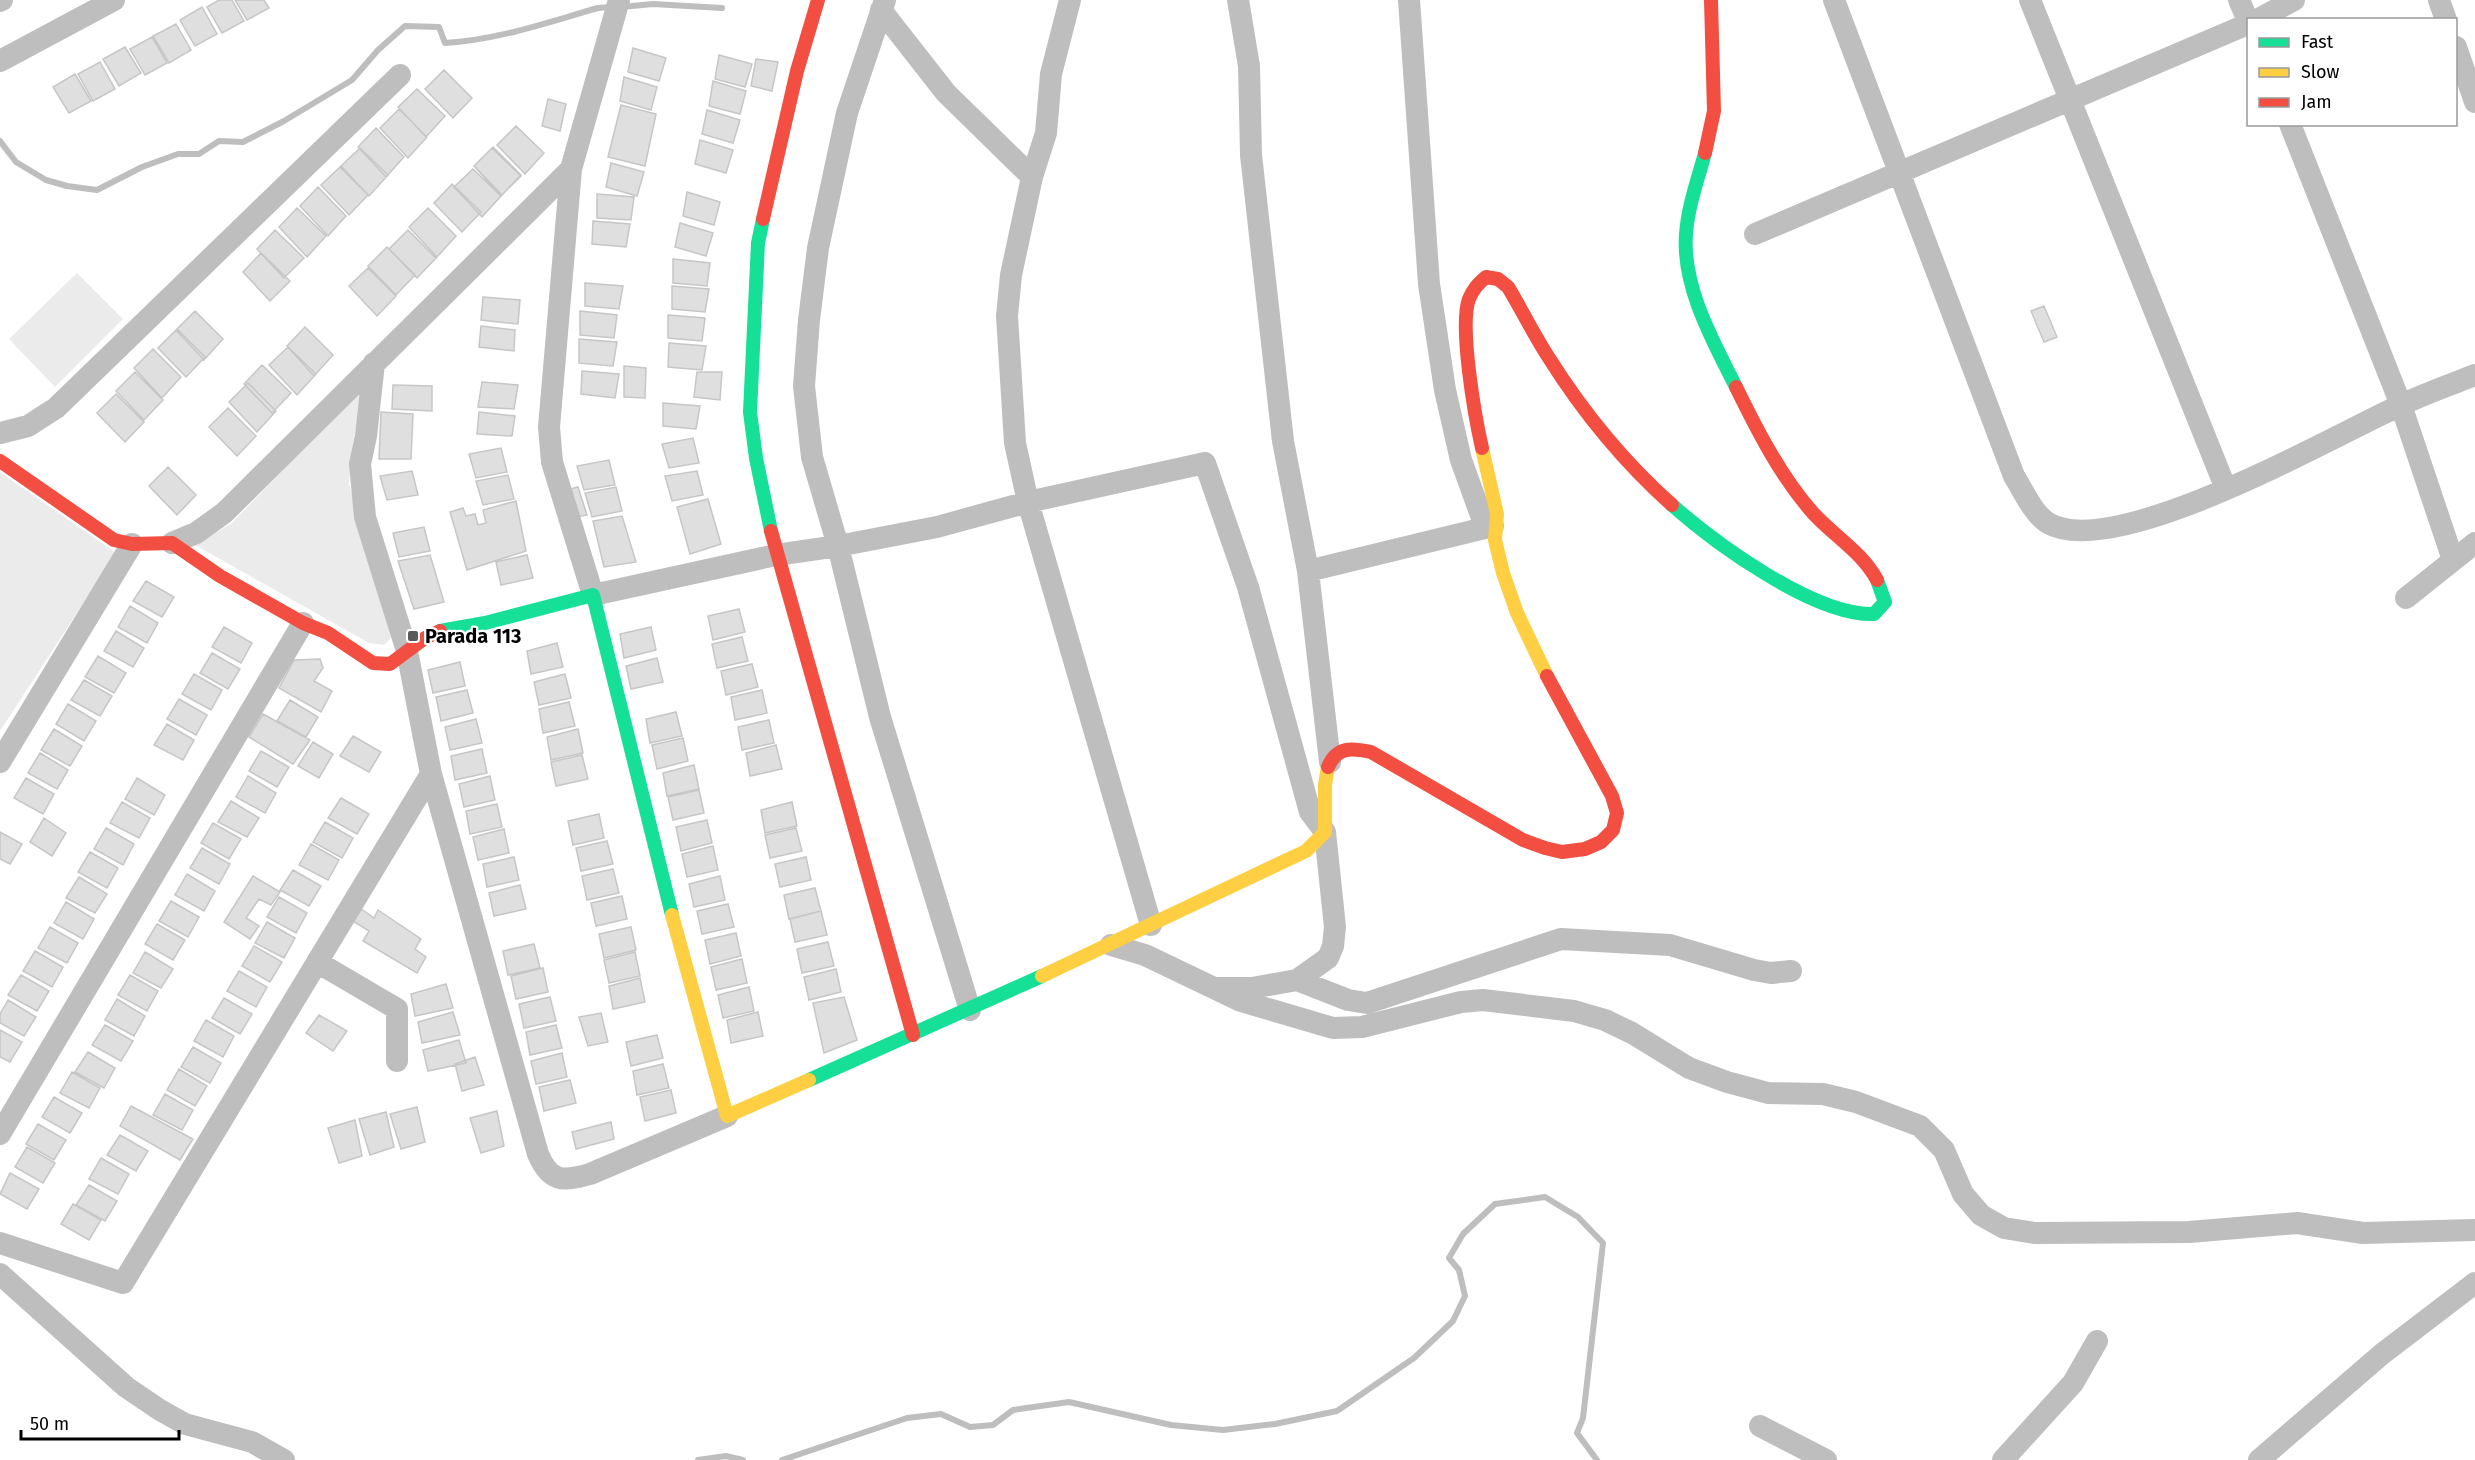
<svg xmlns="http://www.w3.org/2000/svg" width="2475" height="1460" font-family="'Fira Sans',sans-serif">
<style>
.green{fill:#ebebeb}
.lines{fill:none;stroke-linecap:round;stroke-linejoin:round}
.stream{stroke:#bebebe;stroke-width:6}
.building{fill:#dfdfdf;stroke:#c6c6c6;stroke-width:1.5}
.street{stroke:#bebebe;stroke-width:22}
.fast{stroke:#16e098;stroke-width:14}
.slow{stroke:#ffcf43;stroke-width:14}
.jam{stroke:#f24e42;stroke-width:14}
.poi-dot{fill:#595959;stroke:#fff;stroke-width:2}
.labels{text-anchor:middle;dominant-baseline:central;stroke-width:4.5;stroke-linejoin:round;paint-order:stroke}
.poi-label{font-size:20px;font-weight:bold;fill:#000;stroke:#fff;text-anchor:start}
</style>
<rect width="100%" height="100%" fill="#fff"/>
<path class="green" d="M77 273 123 319 55 387 9 339Z
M364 385 351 454 349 484 391 638 384 645 369 643 195 545 232 523Z
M0 472 116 553 0 731Z"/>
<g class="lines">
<path class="stream" d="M621 7 653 4 722 8
M0 141 16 162 46 180 67 186 97 190 142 167 178 154H199L219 141 243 142 284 121 352 80 378 50 405 26 439 27 445 43C498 40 548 22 598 8L611 7
M698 1460 726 1456 743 1460
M782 1460 907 1418 941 1414 970 1427 993 1425 1013 1410 1069 1402 1171 1425 1223 1430 1275 1424 1337 1411 1414 1358 1453 1321 1465 1296 1459 1270 1449 1258 1463 1234 1495 1204 1545 1197 1578 1217 1603 1243 1583 1418 1577 1433 1597 1460"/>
</g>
<path class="building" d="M219 0H232L244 21 222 33 207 7Z
M235 0H264L269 8 247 20Z
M202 7 217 34 195 46 180 20Z
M176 24 191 50 169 63 153 36Z
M152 37 167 63 145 75 130 49Z
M125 47 141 73 119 86 103 59Z
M633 48 666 58 659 81 628 72Z
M719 55 752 64 745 87 715 79Z
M756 59 778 62 772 91 751 86Z
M100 62 115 89 93 101 78 74Z
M444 70 472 98 453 118 425 89Z
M75 74 91 101 69 113 53 87Z
M624 77 657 87 651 110 620 101Z
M713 81 746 91 740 114 709 106Z
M417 89 445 116 426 137 398 107Z
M548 99 566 104 560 131 542 126Z
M621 105 656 114 645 166 608 157Z
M399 109 427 137 408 158 380 128Z
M707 110 740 120 733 143 702 134Z
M516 126 544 153 525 174 497 145Z
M376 128 404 157 386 177 358 147Z
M700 140 733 150 726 173 695 164Z
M493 147 521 175 502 195 474 166Z
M360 148 388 175 369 196 341 166Z
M492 148 521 176 501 196 474 166Z
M611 163 644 172 637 196 606 187Z
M340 167 368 195 349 215 321 185Z
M473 169 501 196 482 217 454 187Z
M452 184 481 212 462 232 434 203Z
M318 187 346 216 328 236 300 206Z
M687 192 720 202 714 225 683 216Z
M597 194 634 197 631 220 597 218Z
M297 208 326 236 307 257 279 227Z
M428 208 456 236 437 257 409 227Z
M593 221 630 224 626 247 592 244Z
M680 223 713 233 706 256 675 247Z
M275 230 304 258 284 278 257 249Z
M408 230 436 258 417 278 389 249Z
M387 247 415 275 396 295 368 266Z
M261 253 290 281 270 301 243 272Z
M673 259 710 263 707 286 673 283Z
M368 268 396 296 377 316 349 286Z
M585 283 623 286 619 309 585 306Z
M672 286 709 289 705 312 672 309Z
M483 297 520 300 518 324 481 320Z
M2044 306 2057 337 2044 342 2031 311Z
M195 311 223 339 204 360 176 330Z
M580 311 617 315 614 338 580 335Z
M668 315 705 318 702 341 668 338Z
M481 326 515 330 514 351 479 347Z
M305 327 333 355 314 376 287 346Z
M177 329 205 357 186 377 158 348Z
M579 339 617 342 613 366 579 363Z
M669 343 706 346 702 370 668 367Z
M288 347 316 374 297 395 269 365Z
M153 349 181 377 162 398 134 368Z
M262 365 291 393 272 413 244 384Z
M624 366 646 368 645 398 624 397Z
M582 371 619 374 615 398 581 394Z
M135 372 163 400 144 420 116 391Z
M697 372H722L720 400 694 397Z
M482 382 518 385 514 409 478 407Z
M248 383 276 411 257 432 229 402Z
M393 385 432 386V411L392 409Z
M116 394 144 422 125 442 97 413Z
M663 403 700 406 696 429 663 426Z
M228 408 256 436 237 456 209 427Z
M381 412 413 414 411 459H379Z
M479 412 515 416 512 436 477 434Z
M693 438 699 463 669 468 662 444Z
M501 448 507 472 476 478 469 454Z
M609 460 615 485 584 490 577 466Z
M168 467 196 495 177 515 149 486Z
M412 471 418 495 387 500 380 476Z
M697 471 703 495 672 501 665 476Z
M508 475 514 499 483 505 476 481Z
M578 487 587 515 572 518 563 491Z
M616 487 622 511 592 517 585 493Z
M708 499 721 544 690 554 677 507Z
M516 501 526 551 467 570 450 512 463 508 466 516 475 514 478 525 486 523 483 510Z
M622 516 636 562 604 567 593 521Z
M424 527 430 551 399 557 393 533Z
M430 555 444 602 414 609 398 561Z
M527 555 533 578 501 585 496 562Z
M146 581 174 597 162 617 133 601Z
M130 606 158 623 147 643 118 627Z
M739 609 745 632 713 640 708 616Z
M224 627 252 643 241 663 212 647Z
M651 627 656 650 624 658 620 634Z
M116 631 144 648 133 667 104 651Z
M742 637 748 661 717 668 712 644Z
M557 643 563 667 531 674 527 651Z
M212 653 240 669 228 689 200 673Z
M98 656 126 673 114 693 85 677Z
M657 658 663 682 631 689 626 666Z
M320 659 323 668 314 681 332 691 321 712 279 688 294 660Z
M460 662 465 686 433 693 428 670Z
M752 664 758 687 726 695 721 671Z
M194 674 222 690 211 710 182 694Z
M565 674 571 698 539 705 534 682Z
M84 680 112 696 100 716 71 700Z
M467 690 473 713 441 721 436 697Z
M762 690 767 713 735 720 731 697Z
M179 699 207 715 196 735 167 719Z
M290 700 318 717 306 737 277 721Z
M569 702 575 726 543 733 539 709Z
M68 704 96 721 84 741 56 724Z
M676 712 682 736 650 743 646 719Z
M263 714 310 740 293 764 249 737Z
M476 719 482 743 450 750 445 727Z
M769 720 774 743 742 750 738 727Z
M167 724 194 740 183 760 154 745Z
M54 729 82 746 70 766 41 750Z
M578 729 583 753 551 760 547 737Z
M353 736 381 752 369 772 340 756Z
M683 738 688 761 657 769 652 745Z
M313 742 333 754 319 778 298 766Z
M776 745 782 769 750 776 746 753Z
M482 749 487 773 455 780 451 756Z
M261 751 289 767 277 787 249 771Z
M40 753 68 770 57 789 28 773Z
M582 755 588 779 556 786 551 762Z
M694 765 699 789 667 796 663 773Z
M248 776 276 793 265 813 236 797Z
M490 776 495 800 464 807 459 784Z
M26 778 54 794 43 814 14 798Z
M137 778 165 795 154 815 125 799Z
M699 790 704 813 673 820 668 797Z
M341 798 369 814 357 834 328 818Z
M231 801 259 818 247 837 218 822Z
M122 802 150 818 139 838 110 823Z
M792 802 797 826 765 833 761 810Z
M497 804 502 827 470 834 466 811Z
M599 814 604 838 573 845 568 821Z
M44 818 66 833 52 856 30 842Z
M707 820 712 843 681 851 676 827Z
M325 822 353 838 342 858 313 842Z
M213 823 241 839 229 859 201 843Z
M106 828 134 844 123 865 94 849Z
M796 828 802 851 770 858 765 835Z
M504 829 509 853 478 860 473 837Z
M0 832 22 844 10 864 0 859Z
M607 841 613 864 581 871 576 848Z
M311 844 339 860 328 880 299 865Z
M713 846 718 870 687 877 682 854Z
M202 848 230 864 219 884 190 868Z
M90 852 118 868 107 888 78 872Z
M514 857 519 880 487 887 483 864Z
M806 857 811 880 780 887 775 864Z
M613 869 619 893 587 900 582 876Z
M293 870 321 886 309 906 280 890Z
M187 874 215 891 204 911 175 895Z
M253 876 280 892 271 905 259 899 246 918 259 926 250 939 224 922Z
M720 876 725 900 694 907 689 884Z
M79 877 107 894 95 913 66 898Z
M520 885 526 909 494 916 489 893Z
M815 888 821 911 789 919 784 895Z
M622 896 627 919 596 926 591 903Z
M279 897 307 913 296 933 267 917Z
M171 901 199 917 188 937 159 921Z
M66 902 94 919 83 939 54 923Z
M728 904 734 927 702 934 697 911Z
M360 908 374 918 378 910 421 939 415 949 426 957 417 973 363 941 369 931 353 921Z
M821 911 827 935 795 942 790 919Z
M267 922 295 938 284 958 255 943Z
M157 924 185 940 173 960 145 944Z
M50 927 78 943 67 963 38 948Z
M631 927 636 950 604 958 599 934Z
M736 933 741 956 710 964 705 940Z
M828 942 834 966 802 973 797 949Z
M534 944 540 968 508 975 503 951Z
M254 946 282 962 270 982 242 966Z
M35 951 63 967 52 987 23 971Z
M145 952 173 969 161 988 133 973Z
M635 952 640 976 609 983 604 960Z
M742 959 747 983 716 990 711 967Z
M543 968 548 992 516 999 511 976Z
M836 969 841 992 809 1000 804 977Z
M239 971 267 987 256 1007 227 991Z
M21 975 49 991 37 1011 8 995Z
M130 975 158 991 147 1011 118 995Z
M640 978 645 1002 613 1009 609 986Z
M446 984 453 1008 415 1016 411 994Z
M749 987 754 1011 723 1018 718 995Z
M550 997 556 1021 524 1028 519 1004Z
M844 997 857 1040 824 1053 813 1003Z
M224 998 252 1014 240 1034 212 1018Z
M117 999 145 1016 134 1036 105 1020Z
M8 1000 36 1017 24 1036 0 1023V1014Z
M453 1012 460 1035 422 1043 418 1022Z
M758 1012 763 1036 731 1043 727 1020Z
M601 1013 608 1042 588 1046 579 1017Z
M319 1015 347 1031 333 1051 306 1033Z
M206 1020 234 1036 223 1057 194 1041Z
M105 1025 133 1041 121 1061 92 1045Z
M556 1025 562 1048 530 1055 526 1032Z
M0 1030 22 1042 10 1062 0 1057Z
M657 1035 663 1058 631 1066 626 1042Z
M459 1040 466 1063 428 1071 423 1050Z
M193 1047 221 1063 210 1083 181 1067Z
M88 1052 115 1068 104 1088 75 1072Z
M562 1053 567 1077 536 1084 531 1061Z
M475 1057 484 1085 462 1091 455 1064Z
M663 1064 669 1088 637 1095 633 1071Z
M179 1069 207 1086 195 1106 167 1090Z
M72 1072 100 1088 89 1108 60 1093Z
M570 1080 576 1103 544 1111 539 1087Z
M671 1090 676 1113 645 1121 640 1097Z
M165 1094 193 1110 182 1130 153 1115Z
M54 1097 82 1113 70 1133 42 1117Z
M131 1106 193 1139 180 1160 120 1126Z
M417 1107 425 1142 401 1149 390 1114Z
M497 1111 504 1146 481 1153 470 1118Z
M386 1112 394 1147 370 1155 359 1119Z
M355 1120 362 1156 339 1163 328 1128Z
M611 1122 614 1139 576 1149 572 1132Z
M38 1124 66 1140 54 1160 26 1144Z
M120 1135 148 1151 136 1171 107 1155Z
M27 1147 55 1163 43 1183 15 1167Z
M101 1158 129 1174 118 1194 89 1179Z
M10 1173 39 1189 27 1209 0 1194Z
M89 1185 117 1201 105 1221 76 1205Z
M73 1204 101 1220 89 1240 61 1224Z"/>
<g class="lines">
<path class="street" d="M619 0 571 169 549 427 552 462 593 595 776 555 838 546 937 527 1028 502 1205 463 1248 587 1310 812 1325 832 1335 927 1333 946 1328 958 1297 980 1252 988H1217
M885 0 847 113 818 248 809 320 804 386 812 457 838 546 880 717 970 1010
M1070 0 1051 74 1046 133 1032 177 1011 275 1007 316 1015 443 1028 502 1151 925
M1238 0 1249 66 1251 155 1283 441 1308 571 1330 762
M1409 0 1429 284 1445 390 1461 460 1482 518 1493 526
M1834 0 2014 476C2023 490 2033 514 2048 523 2114 562 2331 437 2399 406 2424 394 2450 385 2475 375
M2030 0 2226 489
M2239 0 2248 21
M2439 0 2446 20
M0 1 2 0
M881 10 946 93 1032 177
M2257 20 2294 0
M2456 47 2475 102
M0 61 114 0
M2290 124 2401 405 2453 560
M1755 234 2248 24
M374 363 366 436 360 464 365 517 407 651 431 774 538 1154C550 1182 562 1182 590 1174L727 1116
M0 433 28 426 56 408 400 75
M172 543 196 533 224 513 571 169
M1308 571 1493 526
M2406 598 2475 543
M0 762 132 544
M1111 945 1145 955 1241 1001 1333 1028 1362 1027 1461 1002 1483 1000 1574 1011 1605 1020 1632 1033 1689 1068 1727 1082 1768 1093 1823 1094 1856 1102 1920 1126 1944 1150 1963 1194 1981 1215 2004 1228 2034 1233 2189 1232 2297 1223 2363 1233 2475 1230
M317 962 397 1009V1061
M1297 980 1348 1000 1367 1003 1561 939 1670 945 1754 970 1771 973 1791 971
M0 1134 303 623
M0 1243 123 1283 431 774
M0 1274 126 1387 160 1410 185 1424 252 1442 284 1460
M1760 1426 1826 1460
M2003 1460 2073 1383 2097 1341
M2259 1460 2382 1354 2475 1283"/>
<path class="fast" d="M1705 153C1698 179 1688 206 1686 234 1682 287 1713 341 1736 387
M763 219 758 243 750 412 756 458 771 531
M1672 505C1716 544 1815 616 1874 614L1885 602 1877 580
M440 631 485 623 593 595 672 915
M809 1080 1042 976"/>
<path class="slow" d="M1482 448 1497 514 1495 540 1503 573 1517 613 1547 676
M672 915 727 1116 809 1080
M1042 976 1306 851 1325 832V785L1328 767"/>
<path class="jam" d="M1705 153 1714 111 1711 0
M763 219 797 71 818 0
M1736 387C1757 430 1781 477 1813 513 1834 536 1862 552 1877 580
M1482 448C1475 417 1459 326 1469 299 1473 289 1478 284 1486 277L1498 279 1508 287C1522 310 1534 335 1549 358 1583 412 1625 463 1672 505
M0 461 114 540 132 544 172 543 220 576 303 623 328 633 373 663 390 664 425 638 440 631
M771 531 913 1035
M1328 767C1337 746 1352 748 1371 752L1523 840 1545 848 1562 852 1585 849 1601 842 1613 830 1617 813 1612 796 1547 676"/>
</g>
<rect class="poi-dot" x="407" y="630" width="12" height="12" rx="3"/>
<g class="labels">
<g class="poi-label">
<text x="425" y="636">Parada 113</text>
</g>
</g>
<rect x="2247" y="18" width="210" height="108" fill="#ffffff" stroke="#999999" stroke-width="1.5"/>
<rect x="2259" y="38" width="30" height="9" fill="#16e098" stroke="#999999" stroke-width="1.5"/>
<text x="2301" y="48" font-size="18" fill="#000000">Fast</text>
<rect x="2259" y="68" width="30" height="9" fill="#ffcf43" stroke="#999999" stroke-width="1.5"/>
<text x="2301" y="78" font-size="18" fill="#000000">Slow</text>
<rect x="2259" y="98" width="30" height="9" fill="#f24e42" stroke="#999999" stroke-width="1.5"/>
<text x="2301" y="108" font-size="18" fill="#000000">Jam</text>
<path d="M21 1430v9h158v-9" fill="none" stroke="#000000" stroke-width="3"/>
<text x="30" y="1430" font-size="18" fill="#000000" stroke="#ffffff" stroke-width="4.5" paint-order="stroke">50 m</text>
</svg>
